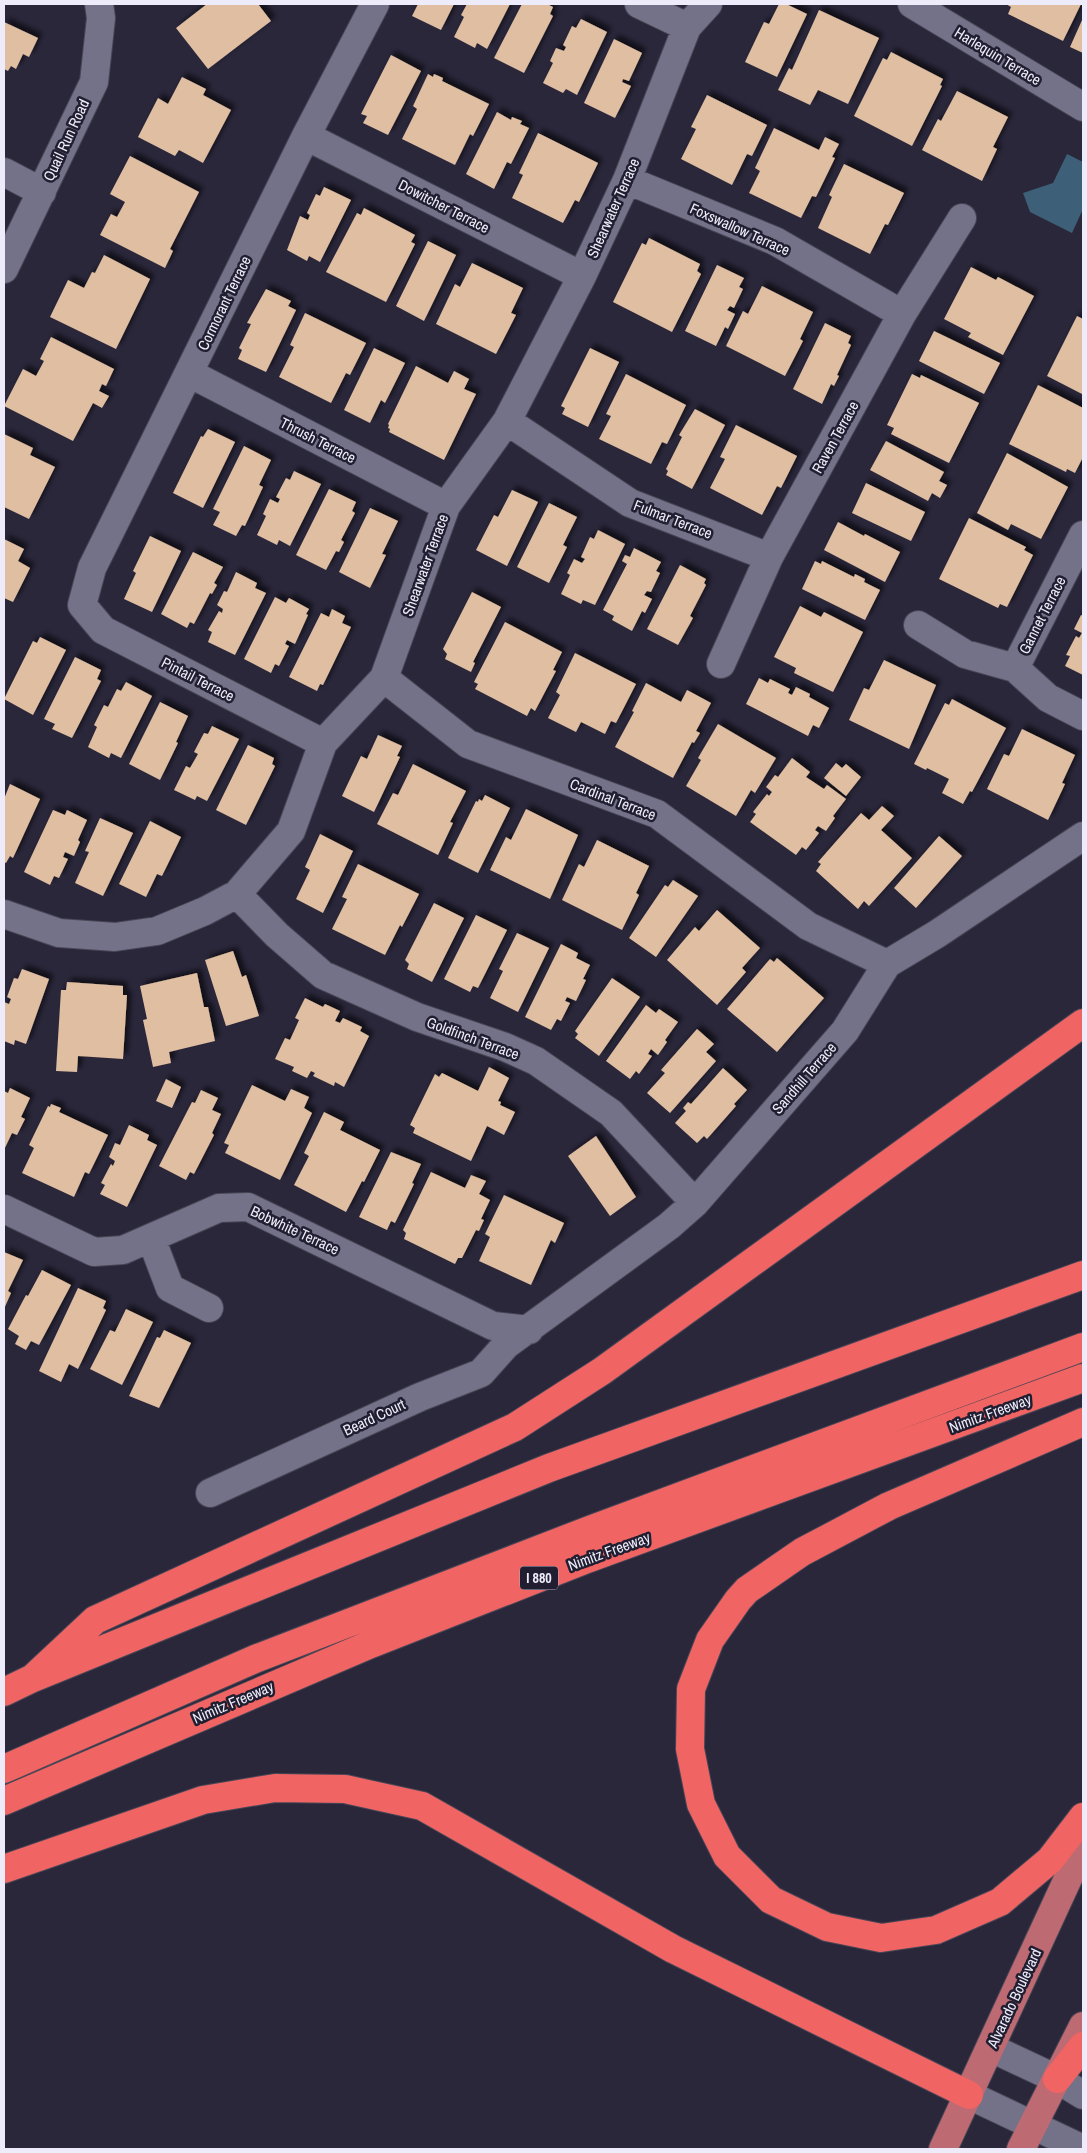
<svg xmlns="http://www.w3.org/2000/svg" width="1087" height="2153" font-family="'Archivo Narrow',sans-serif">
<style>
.water{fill:#3d5f77}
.building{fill:#e0bea1;filter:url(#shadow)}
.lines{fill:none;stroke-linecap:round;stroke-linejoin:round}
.minor-casing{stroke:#484555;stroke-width:30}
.major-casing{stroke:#484555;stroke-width:30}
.highway-casing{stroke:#484555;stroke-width:30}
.minor{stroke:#747289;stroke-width:28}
.major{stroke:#be6a72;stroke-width:28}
.highway{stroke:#f06463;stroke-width:28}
.labels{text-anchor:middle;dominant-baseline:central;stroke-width:5;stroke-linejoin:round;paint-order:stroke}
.shield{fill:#201e30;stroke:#b0aebd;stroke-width:1}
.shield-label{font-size:14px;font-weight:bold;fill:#eeecfa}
.street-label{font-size:15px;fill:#eeecfa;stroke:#201e30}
</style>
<defs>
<filter id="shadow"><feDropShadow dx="4.5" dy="-4.5" stdDeviation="2.5" flood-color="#0009"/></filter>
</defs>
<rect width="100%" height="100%" fill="#2a273b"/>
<path class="water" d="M1067 154 1083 162V209L1072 233 1030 212 1023 193 1053 183Z"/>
<path class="building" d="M207 4H258L271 21 208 69 176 28Z
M418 4H454L441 30 412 16Z
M467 4 475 5 476 4H510L487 49 477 43 475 48 454 37 464 17 461 15Z
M522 4H547L553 7 550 14 553 16 524 73 494 58Z
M779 4H786L807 14 777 77 745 62 764 22 769 24Z
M1006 4H1081L1063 41 1008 14 1011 7Z
M819 10 879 38 848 104 818 90 810 105 778 90 789 68 792 70Z
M1083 18V53L1070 47Z
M581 19 607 32 577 95 566 89 563 93 543 83 553 63 550 61 556 48 564 51 566 47 563 45 572 26 576 28Z
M4 22 38 38 29 57 23 54 16 69 11 66 8 71 4 69Z
M614 39 642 53 629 81 623 79 622 82 631 86 615 118 584 103Z
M891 52 943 79 940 85 942 86 912 146 854 116 883 58 887 60Z
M391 55 421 71 388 135 363 123 367 116 361 114Z
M428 74 433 77 434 74 443 78 442 81 489 104 473 136 470 134 455 165 402 139 417 109 413 106Z
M182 77 206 89 203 95 231 110 203 163 179 150 175 156 138 137 158 98 168 104Z
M957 91 1008 117 993 147 997 149 982 181 922 150 938 119 941 121Z
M707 95 767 125 752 156 747 154 732 185 681 159 696 129 691 127Z
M497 112 511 120 512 117 522 121 520 124 529 128 511 164 507 162 494 189 466 174Z
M774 128 819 150 825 137 839 144 832 157 835 158 816 197 812 196 801 218 749 193 760 171 755 168Z
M538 133 598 163 579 202 575 200 563 223 512 198 523 175 519 173Z
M130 156 199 192 170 249 173 251 165 268 100 235 111 214 117 217 125 202 110 194Z
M844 164 904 193 888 225 885 224 870 254 818 228 832 197 829 195Z
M324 187 351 200 320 262 309 256 307 261 287 250 300 216 308 220 310 215 307 213 316 194 320 196Z
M364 208 415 235 411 242 415 244 386 302 326 272 357 213 361 215Z
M649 238 700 264 697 271 701 274 672 332 613 302 642 243 646 245Z
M428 241 456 255 424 321 396 306Z
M104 255 150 279 116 349 50 317 68 280 84 288 92 272 95 273Z
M472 263 523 288 511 313 516 315 496 354 436 324 455 284 460 287Z
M717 265 744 278 739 287 743 289 734 308 730 306 727 310 735 314 728 329 725 327 716 346 685 331Z
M971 267 996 280 998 277 1034 296 1003 355 968 337 971 333 944 319Z
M762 286 813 312 800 339 803 341 785 376 726 346 743 311 748 314Z
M266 289 291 301 288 306 296 310 266 372 238 359 242 350 239 348 251 324 247 323Z
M305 313 366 343 350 375 346 373 331 403 279 377 294 347 290 345Z
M1077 316 1083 319 1082 394 1047 376Z
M825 323 851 336 848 343 851 345 837 375 839 376 834 386 831 384 822 404 793 389Z
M934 331 1000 363 984 394 919 361Z
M51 337 114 369 106 386 102 384 99 391 109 396 102 408 93 403 73 441 4 406 23 369 36 376 44 361 40 359Z
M374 348 405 363 385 403 381 400 370 423 344 410Z
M590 348 619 362 588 427 562 414 565 408 561 406Z
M416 366 448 383 454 371 469 379 464 389 476 394 444 460 389 432 390 429 388 428 389 425 388 424Z
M626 374 686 405 667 444 662 442 651 464 599 439 611 416 606 414Z
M912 374 920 378 921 375 979 403 949 463 891 434 894 428 887 425Z
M1038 385 1083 408V457L1075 473 1067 469 1066 472 1009 444Z
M695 409 725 425 692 489 666 475 668 471 666 469 682 437 679 435Z
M736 425 797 456 781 488 777 486 762 515 710 488 725 459 720 457Z
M208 429 235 442 203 508 173 493 201 436 203 437Z
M4 434 33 448 30 455 55 467 29 519 4 507Z
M886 441 944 472 939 481 947 485 940 498 932 493 928 501 870 470Z
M244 446 271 460 259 485 263 487 245 526 242 525 236 536 213 525 220 512 213 509Z
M1007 453 1068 487 1041 539 1011 524 1008 530 977 513Z
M294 471 321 484 290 546 279 540 277 545 257 535 266 516 263 514 270 499 278 503 280 499 276 497 286 478 290 480Z
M866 483 925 512 911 541 852 513Z
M329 489 356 502 352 511 355 513 341 540 344 542 339 552 336 551 326 570 296 555Z
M512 490 538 502 507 566 476 550 494 515 498 517Z
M549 503 577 517 563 545 567 547 549 583 517 567Z
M370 508 398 521 382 554 386 555 370 588 339 572Z
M969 518 1026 547 1024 550 1033 555 1007 607 1000 604 998 608 939 579Z
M838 522 864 536 865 534 900 552 885 582 824 550Z
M598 530 625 544 595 605 583 600 581 604 561 594 570 575 567 573 574 559 582 563 585 559 581 557 590 537 594 539Z
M150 536 181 551 152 612 124 599 136 573 133 571Z
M4 539 24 549 18 561 30 568 13 602 4 598Z
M634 548 661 562 656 571 660 573 651 592 647 591 644 595 652 599 645 613 642 611 632 631 612 620 614 616 603 610 627 564 622 561 625 555 630 557Z
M193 552 223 567 214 583 217 585 212 594 210 593 194 624 190 622 187 628 161 614Z
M815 561 821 564 822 561 854 577 855 574 865 579 864 582 880 590 865 620 802 589Z
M680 565 706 579 704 583 706 585 690 616 693 618 678 645 647 629Z
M236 572 257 583 255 588 266 593 235 655 208 642 212 632 208 630 219 611 222 613 223 609 217 605 224 591 227 592Z
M472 592 501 607 473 662 475 663 471 672 445 659 447 654 443 649Z
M275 597 286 603 289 598 309 609 306 614 308 615 295 644 287 640 285 644 289 646 279 666 275 664 271 673 244 659Z
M800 606 821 617 824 612 863 632 833 692 794 673 796 668 774 657Z
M332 609 345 616 342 623 351 627 323 685 320 684 317 691 289 677 321 613 329 617Z
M1081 615 1083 616V675L1065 666 1070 656 1066 655 1076 636 1079 638 1082 633 1074 629Z
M505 622 562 652 553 670 556 671 535 711 531 708 527 716 475 689 478 684 474 682Z
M40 637 66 650 33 715 4 699 33 641 37 643Z
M575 653 636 684 616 723 611 721 605 734 581 722 576 732 548 718 560 695 556 692Z
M75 657 101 670 97 679 101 681 72 738 52 729 55 724 44 719Z
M884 660 936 685 909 749 849 720 864 688 869 690Z
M759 678 768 683 770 679 790 689 788 693 792 695 796 687 810 694 809 697 829 708 819 728 813 725 808 736 746 704Z
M126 682 152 696 121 758 111 753 109 758 88 747 97 727 94 725 104 705 108 707 117 689 121 691Z
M646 683 681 702 687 690 711 703 696 731 700 733 694 743 692 742 673 778 615 747 634 712 632 711Z
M952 699 1006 728 972 792 970 791 963 804 942 793 949 779 927 768 926 770 914 764 945 703 949 705Z
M160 702 188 716 176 742 178 743 160 780 129 764Z
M718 724 776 758 755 793 751 790 736 816 686 786 701 760 698 758Z
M212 726 239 739 207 801 197 796 195 800 174 790 186 766 190 768 198 754 194 752 204 733 208 734Z
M1022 729 1075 755 1062 783 1065 784 1048 820 987 789 1004 754 1009 756Z
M378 735 402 746 397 756 400 757 374 812 342 796 361 756 367 759Z
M248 745 274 758 272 764 275 766 246 825 216 810Z
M792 758 810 772 806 777 824 789 827 785 846 799 833 816 835 818 826 831 818 826 815 830 819 833 806 850 802 847 796 855 750 822 756 814 753 812 767 794 769 796 772 792 766 787 775 775 778 777Z
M836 763 842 768 846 764 861 777 846 796 824 778Z
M413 764 466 791 450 822 453 823 438 855 377 824 393 793 398 795Z
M10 784 40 799 13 858 10 856 6 863 4 862V799Z
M485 795 510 808 478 873 448 858 476 801 478 802 479 799 482 801Z
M882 806 894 816 881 830 912 858 869 906 864 901 858 909 816 871 821 864 818 862 861 813 869 820Z
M526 809 578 835 550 899 490 870 506 837 511 840Z
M53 810 65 815 67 810 87 820 78 840 80 842 74 856 65 852 63 857 68 859 59 878 54 876 50 885 24 872Z
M100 818 133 833 103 896 75 883 89 852 85 851Z
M150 821 181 837 162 876 157 874 146 897 119 884Z
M320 834 353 851 323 913 296 899 310 870 305 867Z
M939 836 962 856 916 908 894 888Z
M597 840 649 866 636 893 639 895 622 930 562 900 579 864 584 867Z
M358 864 419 894 402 927 400 925 385 955 332 929 347 899 342 897Z
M673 880 698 896 656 957 629 938 665 885 668 887Z
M434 903 464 918 432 982 407 969 409 964 405 960Z
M717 910 760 948 742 968 746 972 717 1005 667 960 695 927 699 931Z
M476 915 507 930 478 988 473 986 470 992 444 979Z
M517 933 549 948 518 1012 490 998 503 971 499 969Z
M561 944 578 953 576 958 590 965 583 979 586 980 576 1001 567 997 565 1001 570 1003 561 1021 557 1019 551 1030 525 1017Z
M233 951 242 977 246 975 259 1016 226 1026 205 960Z
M777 958 824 998 777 1052 727 1009 770 959 774 962Z
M22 969 49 979 26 1044 15 1040 14 1045 4 1041V1002L9 1004 11 999 7 997 14 978 18 979Z
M197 973 204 1007H208L215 1041 169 1052 171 1063 153 1067 143 1020 147 1019 140 986Z
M612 978 640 997 599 1056 575 1038 578 1034 575 1031Z
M67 982 123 986V995H127L123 1059 78 1056 77 1072 56 1071 61 990H66Z
M305 998 323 1007 325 1004 340 1011 335 1021 340 1023 343 1018 362 1027 360 1031 369 1036 344 1087 335 1082 334 1086 313 1076 315 1073 311 1071 307 1078 292 1071 294 1067 275 1059 285 1038 290 1040 299 1020 295 1018Z
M646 1005 656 1013 659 1009 678 1022 665 1040 667 1042 658 1055 651 1049 648 1054 652 1056 639 1074 636 1071 630 1079 606 1061Z
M697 1029 714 1044 706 1052 716 1061 670 1113 647 1093 665 1073 661 1070Z
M489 1067 509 1078 498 1101 501 1102 500 1105 515 1112 504 1135 487 1126 471 1161 413 1133 415 1128 410 1125 435 1074 439 1077 442 1073 478 1091Z
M723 1068 747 1090 734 1104 736 1106 707 1139 704 1136 697 1143 675 1123 686 1111 683 1108 688 1102 691 1104Z
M166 1079 181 1087 172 1108 156 1101Z
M252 1085 285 1101 291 1089 309 1097 304 1108 312 1113 280 1180 225 1153 229 1145 224 1143Z
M10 1088 30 1098 21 1117 25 1119 17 1135 12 1133 4 1150V1091L8 1093Z
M201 1090 218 1098 212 1110 221 1114 212 1133 214 1135 194 1174 190 1172 186 1180 159 1166 192 1102 195 1103Z
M51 1104 61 1108 59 1112 108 1135 89 1174 85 1172 74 1197 22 1173 34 1148 29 1145 48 1106 50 1107Z
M324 1112 344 1122 340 1130 380 1150 364 1182 362 1181 346 1212 294 1185 309 1156 304 1153Z
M129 1125 149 1135 147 1140 157 1145 127 1207 100 1194 105 1185 101 1183 111 1164 113 1166 115 1161 109 1157 115 1143 120 1145Z
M596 1136 636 1197 610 1216 568 1156Z
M391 1152 421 1164 412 1183 414 1184 395 1223 391 1221 387 1230 359 1217Z
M431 1172 465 1188 471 1175 486 1181 479 1194 490 1200 481 1219 484 1220 479 1231 476 1230 462 1258H458L455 1264 404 1239 406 1233 403 1230Z
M504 1195 564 1223 555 1243 551 1240 531 1285 479 1261 490 1237 485 1234Z
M4 1252 23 1260 8 1291 11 1293 4 1309Z
M42 1270 71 1285 39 1345 31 1341 26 1350 15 1344 19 1336 8 1329 26 1295 28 1296Z
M78 1288 106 1301 103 1308 106 1310 78 1369 69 1364 61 1382 39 1371Z
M126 1309 153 1322 122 1385 90 1369 110 1330 115 1332Z
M164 1330 191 1343 159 1408 129 1396 157 1337 160 1338Z"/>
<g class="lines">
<defs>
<path id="minor" d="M639 4 687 27
M912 4 1083 107
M306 136 582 276
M4 172 42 192
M627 180 775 241 902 314
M4 269 94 82 101 18 99 4
M189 373 446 506
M507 421 630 503 769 557
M918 625 965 654 1015 668 1048 698 1083 716
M721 664 769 557 902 314 962 218
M1015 668 1083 535
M384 678 468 744 657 814 808 926 887 964
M323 743 103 630 82 605 92 568 306 136 375 4
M237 894 277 935 323 975 417 1017 505 1047 536 1061 611 1113 695 1203
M4 914 59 933 115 937 157 931 205 911 237 894 291 831 323 743 384 678 446 506 507 421 582 276 627 180 687 27 708 4
M4 1209 94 1252 123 1250 219 1208 248 1207 493 1326 529 1330
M151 1238 170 1288 209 1308
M210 1493 420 1397 481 1373 506 1345 669 1226 695 1203 845 1031 887 964 937 934 1083 836
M991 2048 1057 2079 1083 2095
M969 2095 1083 2149"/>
<path id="major" d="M943 2149 1083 1846
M1021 2149 1083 2026"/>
<path id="highway" d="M1083 1422 889 1506 802 1552 747 1590 738 1600 710 1640 691 1689 690 1749 701 1804 727 1856 771 1900 827 1927 881 1938 936 1930 1000 1902 1050 1860 1083 1817
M33 1678 95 1620 515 1427 602 1371 1083 1023
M4 1692 33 1678 549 1468 1083 1275
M4 1769 255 1659 592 1529 1083 1347
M4 1801 371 1644 587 1559 1083 1378
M4 1869 203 1800 275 1788 345 1789 422 1806 673 1949 969 2095
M1057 2079 1083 2046"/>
</defs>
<use href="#minor" class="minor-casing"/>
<use href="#major" class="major-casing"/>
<use href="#highway" class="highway-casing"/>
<use href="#minor" class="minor"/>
<use href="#major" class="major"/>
<use href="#highway" class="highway"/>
</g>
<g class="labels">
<rect class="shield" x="520" y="1566.5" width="38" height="23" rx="4"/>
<g class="shield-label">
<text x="539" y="1578">I 880</text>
</g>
<g class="street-label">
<text transform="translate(998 56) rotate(31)">Harlequin Terrace</text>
<text transform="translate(66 140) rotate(-65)">Quail Run Road</text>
<text transform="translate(444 206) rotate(27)">Dowitcher Terrace</text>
<text transform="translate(613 208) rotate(-66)">Shearwater Terrace</text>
<text transform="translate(740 229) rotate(24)">Foxswallow Terrace</text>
<text transform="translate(224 303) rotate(-64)">Cormorant Terrace</text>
<text transform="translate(835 437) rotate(-61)">Raven Terrace</text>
<text transform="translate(318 440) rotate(27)">Thrush Terrace</text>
<text transform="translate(673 519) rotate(21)">Fulmar Terrace</text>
<text transform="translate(425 565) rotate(-70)">Shearwater Terrace</text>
<text transform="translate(1042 615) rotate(-63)">Gannet Terrace</text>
<text transform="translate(198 679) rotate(27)">Pintail Terrace</text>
<text transform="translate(613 799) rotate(21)">Cardinal Terrace</text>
<text transform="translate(473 1038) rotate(20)">Goldfinch Terrace</text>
<text transform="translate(804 1078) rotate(-49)">Sandhill Terrace</text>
<text transform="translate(295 1230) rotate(25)">Bobwhite Terrace</text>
<text transform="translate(990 1413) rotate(-20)">Nimitz Freeway</text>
<text transform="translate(374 1417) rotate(-25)">Beard Court</text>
<text transform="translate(609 1551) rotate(-20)">Nimitz Freeway</text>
<text transform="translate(233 1702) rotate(-23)">Nimitz Freeway</text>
<text transform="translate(1014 1998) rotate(-65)">Alvarado Boulevard</text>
</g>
</g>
<rect width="1087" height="2153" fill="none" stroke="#eeecfa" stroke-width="10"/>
</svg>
